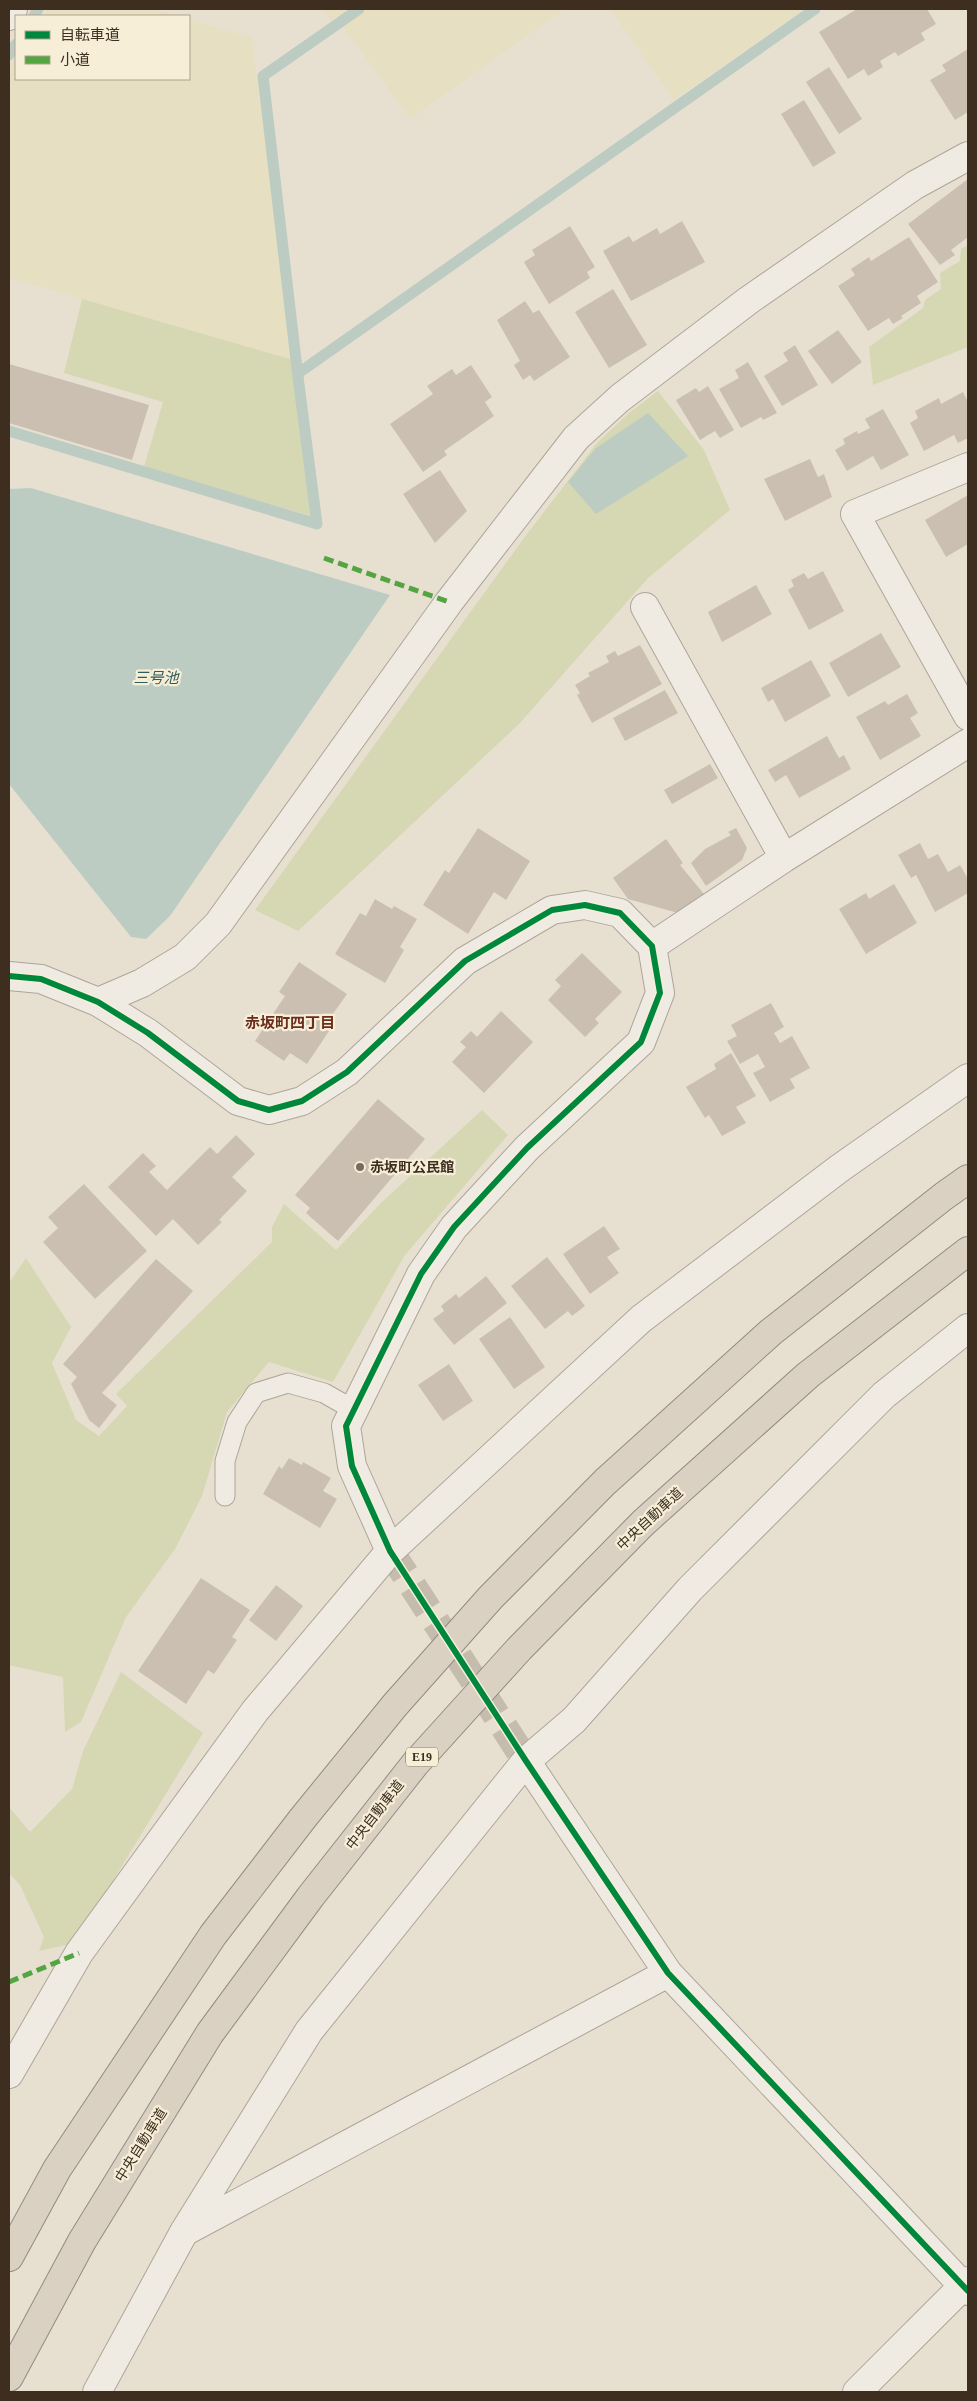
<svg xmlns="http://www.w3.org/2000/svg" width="977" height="2401" font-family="'Times New Roman','Noto Sans JP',serif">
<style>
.farmland{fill:#e6dfc2}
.green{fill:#d6d7b3}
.water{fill:#bcccc2}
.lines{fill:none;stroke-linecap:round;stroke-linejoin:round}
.stream{stroke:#bcccc2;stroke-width:11}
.building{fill:#cbbfb2}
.street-tunnel{stroke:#c5bcae;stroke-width:28;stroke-dasharray:28 14;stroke-linecap:butt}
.lane-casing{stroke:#ada599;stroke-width:21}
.street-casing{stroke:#ada599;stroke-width:30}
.highway-casing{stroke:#928b80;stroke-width:30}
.lane{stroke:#efebe3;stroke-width:19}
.street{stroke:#efebe3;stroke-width:28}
.highway{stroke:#dad1c2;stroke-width:28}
.quiet{stroke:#54a441;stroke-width:5;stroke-dasharray:10 5;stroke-linecap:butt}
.cycleway-casing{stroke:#f7eed8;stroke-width:9}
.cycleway{stroke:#00873e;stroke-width:6}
.poi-dot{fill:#786c5e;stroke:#f7eed8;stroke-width:2}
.labels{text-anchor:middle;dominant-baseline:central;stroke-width:4.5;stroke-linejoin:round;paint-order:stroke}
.shield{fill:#f7eed8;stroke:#756857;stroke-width:1}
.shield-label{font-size:12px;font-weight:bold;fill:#3d2e20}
.poi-label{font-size:14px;font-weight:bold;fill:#3d2e20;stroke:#f7eed8;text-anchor:start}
.street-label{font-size:14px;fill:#3d2e20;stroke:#f7eed8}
.water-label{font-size:15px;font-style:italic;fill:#2f5d5a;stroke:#f7eed8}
.neighbourhood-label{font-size:15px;font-weight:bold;fill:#6b2e1e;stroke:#f7eed8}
</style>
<rect width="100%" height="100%" fill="#e7e0d1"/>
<path class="farmland" d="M48 9H154L180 16H43Z
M322 9H565L410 119 336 17 331 21Z
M610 9H804L674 100Z
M189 19 252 38 293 360 9 278V68L16 57V79H189Z"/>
<path class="green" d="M968 245V347L873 385 869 347 923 308 925 300 941 289 940 273 960 261 961 249Z
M82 299 293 360 311 516 144 467 163 402 64 373Z
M658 391 704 450 730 510 648 578 519 724 298 931 255 910 524 538 597 443 629 413Z
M482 1110 508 1135 405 1255 333 1382 269 1362 227 1412 202 1496 175 1549 126 1617 81 1722 65 1732 63 1677 9 1665V1283L26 1258 71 1327 52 1363 76 1420 99 1436 127 1406 116 1394 272 1242V1227L284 1204 336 1250 382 1202Z
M121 1672 203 1733 75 1943 39 1951 44 1937 20 1885 9 1873V1807L30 1832 72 1789 83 1751Z"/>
<path class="water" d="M648 413 688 456 596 514 568 482 596 448Z
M31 488 390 595 170 916 146 939 131 937 9 784V489Z"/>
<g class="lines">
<path class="stream" d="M34 16 38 9
M9 55 16 44
M298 377 263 76 359 9
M9 431 317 524 298 377 300 372 815 9"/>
</g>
<path class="building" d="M857 9H927L936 24 921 33 925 40 898 56 895 52 880 61 883 67 868 76 864 69 848 79 819 32Z
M968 49V112L955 120 930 80 946 71 942 65Z
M829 67 862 119 839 134 806 82Z
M804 100 836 153 813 167 781 114Z
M968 179V237L951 250 955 255 940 265 908 224Z
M682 221 705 262 631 301 603 251 629 236 633 242 657 228 660 234Z
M570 226 595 267 587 272 590 278 549 304 524 262 535 255 532 250Z
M909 237 938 282 917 296 921 303 901 316 903 318 893 324 889 318 868 331 838 286 855 275 851 269 869 257 871 261Z
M613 289 647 345 609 368 575 312Z
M525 301 533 313 539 310 570 357 534 381 530 375 523 380 514 365 520 361 497 320Z
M838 330 862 362 832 384 808 351Z
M795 345 818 385 782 406 764 376 788 361 783 353Z
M748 362 777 413 763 420 761 417 741 428 719 389 739 378 735 370Z
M9 364 149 405 132 460 9 423Z
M471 365 492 397 485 402 494 416 444 451 447 455 423 472 390 424 433 394 427 386 452 369 456 375Z
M708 386 734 430 720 438 715 431 700 440 676 400 696 388 699 392Z
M963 392 968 402V438L958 443 954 435 924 451 910 423 918 418 915 411 939 398 941 404Z
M883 409 909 455 881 470 873 456 847 471 835 450 845 444 843 439 857 431 858 434 870 428 865 419Z
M810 459 818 477 824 474 832 497 785 521 764 479Z
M440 470 467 511 435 543 403 494Z
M968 495V544L946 557 925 520Z
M823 571 844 611 809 630 788 590 794 586 791 580 804 573 808 579Z
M756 585 772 614 722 642 708 612Z
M881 633 901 667 848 697 829 663Z
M640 645 662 684 592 723 577 695 580 693 575 685 590 676 588 673 609 662 606 656 615 651 618 656Z
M811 660 831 696 785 722 773 699 768 702 761 688Z
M665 690 678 713 625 741 613 718Z
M907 694 918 713 910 718 921 736 880 760 856 717 885 701 888 705Z
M827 736 839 758 844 755 851 769 799 798 786 775 775 782 768 770Z
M710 764 718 778 672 804 664 790Z
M478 828 530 861 506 900 494 892 468 934 423 905 445 870 449 873Z
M736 828 747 848 742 860 706 886 691 863 705 849 731 835 728 832Z
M666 839 683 863 680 865 704 894 678 913 628 899 613 878Z
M920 843 928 859 938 854 948 872 960 865 968 879V893L935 912 916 875 911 878 898 855Z
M894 884 917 923 866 954 839 909 866 893 869 899Z
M375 899 392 909 394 906 417 919 400 947 404 950 385 983 335 954 360 913 366 916Z
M582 953 622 992 595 1019 599 1023 585 1037 548 1000 561 986 555 980Z
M299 962 347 994 323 1028 329 1031 307 1064 290 1053 284 1061 255 1041 285 996 279 992Z
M771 1003 784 1027 774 1033 780 1043 792 1036 810 1068 790 1079 795 1088 770 1102 753 1073 765 1067 758 1054 740 1064 727 1041 737 1036 731 1025Z
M501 1011 533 1042 484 1093 452 1062 466 1047 460 1042 471 1031 477 1037Z
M731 1053 756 1096 736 1107 746 1123 722 1136 709 1115 705 1118 686 1087 716 1069 714 1064Z
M378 1099 425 1139 338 1241 306 1213 310 1208 295 1195Z
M236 1135 255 1154 232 1177 247 1191 219 1220 222 1222 198 1245 173 1219 156 1236 108 1187 143 1153 156 1166 149 1172 167 1190 210 1147 217 1154Z
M84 1184 147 1251 95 1299 43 1242 58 1228 48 1217Z
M604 1226 620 1249 607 1257 619 1273 590 1294 563 1254Z
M547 1257 585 1306 572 1316 568 1311 545 1329 511 1286Z
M156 1259 193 1291 102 1393 117 1405 99 1428 89 1420 71 1384 77 1377 63 1364Z
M486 1276 507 1303 454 1345 433 1319 444 1311 441 1306 456 1294 459 1298Z
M510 1317 545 1367 514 1389 479 1339Z
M449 1364 473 1401 443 1421 418 1385Z
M289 1458 302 1465 303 1462 331 1478 323 1491 337 1499 320 1528 263 1494 279 1466 282 1469Z
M201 1578 250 1610 232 1637 237 1640 214 1674 208 1670 186 1704 138 1671Z
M276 1585 303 1606 276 1641 249 1620Z"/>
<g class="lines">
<path class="street-tunnel" d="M390 1551 526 1761"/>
<defs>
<path id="lane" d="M225 1496V1461L237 1422 256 1393 288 1383 324 1393 354 1410"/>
<path id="street" d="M9 16 13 9
M968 467 855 514 968 716
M645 607 784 858
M652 946 784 858 968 743
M9 976 41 979 98 1002 148 1033 238 1101 269 1110 302 1101 347 1072 465 961 552 910 585 905 620 913 652 946 660 993 641 1042 527 1148 454 1227 421 1274 346 1426 352 1466 390 1551
M98 1002 142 983 185 957 218 924 449 602 576 438 620 398 749 300 915 185 968 156
M526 1761 668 1973 968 2291
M9 2074 79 1953 255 1711 390 1551 641 1319 840 1168 968 1078
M184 2232 668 1973
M97 2392 184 2232 309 2031 526 1761 574 1720 690 1589 884 1395 968 1328
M857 2392 968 2281"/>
<path id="highway" d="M9 2257 57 2169 213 1935 303 1818 395 1705 491 1597 605 1482 771 1332 944 1196 968 1179
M9 2377 82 2241 210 2033 311 1896 415 1764 519 1649 643 1523 808 1375 968 1251"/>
</defs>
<use href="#lane" class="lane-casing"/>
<use href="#street" class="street-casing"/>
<use href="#highway" class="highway-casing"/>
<use href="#lane" class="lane"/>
<use href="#street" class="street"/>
<use href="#highway" class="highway"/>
<path class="quiet" d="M324 558 449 602
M9 1982 79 1953"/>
<defs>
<path id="cycleway" d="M9 976 41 979 98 1002 148 1033 238 1101 269 1110 302 1101 347 1072 465 961 552 910 585 905 620 913 652 946 660 993 641 1042 527 1148 454 1227 421 1274 346 1426 352 1466 390 1551 526 1761 668 1973 968 2291"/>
</defs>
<use href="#cycleway" class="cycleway-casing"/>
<use href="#cycleway" class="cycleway"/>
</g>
<circle class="poi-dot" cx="360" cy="1167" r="5"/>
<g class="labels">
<rect class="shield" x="406" y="1747.5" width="32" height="19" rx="4"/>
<g class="shield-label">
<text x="422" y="1757">E19</text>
</g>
<g class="poi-label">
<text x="370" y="1167">赤坂町公民館</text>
</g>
<g class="street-label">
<text transform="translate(650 1519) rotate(-43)">中央自動車道</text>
<text transform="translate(375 1815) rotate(-52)">中央自動車道</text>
<text transform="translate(141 2145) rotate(-58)">中央自動車道</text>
</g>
<g class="water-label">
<text x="156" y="678">三号池</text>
</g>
<g class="neighbourhood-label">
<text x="290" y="1023">赤坂町四丁目</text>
</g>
</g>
<rect width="977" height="2401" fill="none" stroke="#3d2e20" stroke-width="20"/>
<rect x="15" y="15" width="175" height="65" fill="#f7eed8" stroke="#ada18e"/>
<rect x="25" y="31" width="25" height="8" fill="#00873e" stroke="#ada18e"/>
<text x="60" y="40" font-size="15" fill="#3d2e20">自転車道</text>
<rect x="25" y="56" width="25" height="8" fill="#54a441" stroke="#ada18e"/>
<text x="60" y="65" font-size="15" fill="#3d2e20">小道</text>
</svg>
